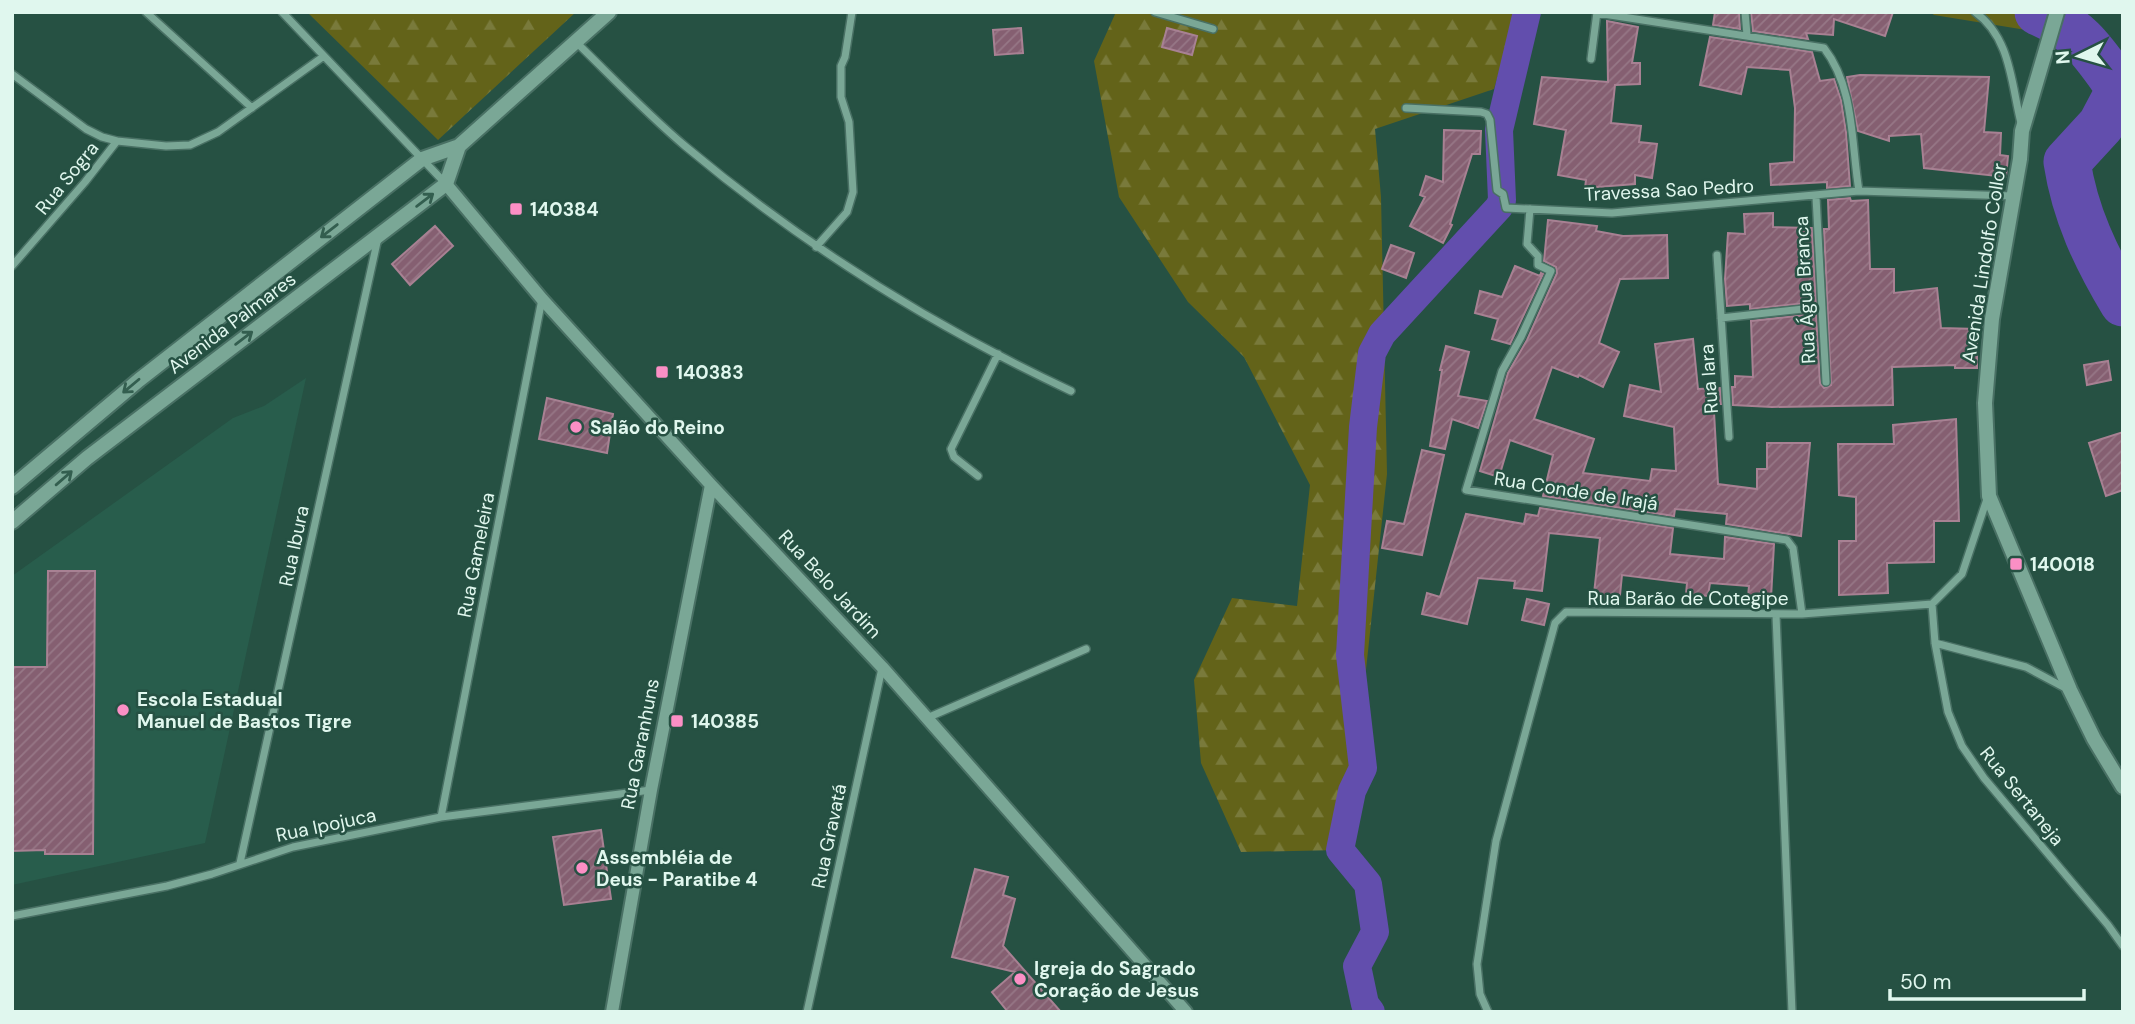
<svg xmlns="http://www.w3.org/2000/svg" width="2135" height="1024" font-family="'DM Sans',sans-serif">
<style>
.built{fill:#285d4c}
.forest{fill:url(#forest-firs)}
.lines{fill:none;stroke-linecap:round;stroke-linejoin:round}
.canal{stroke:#624ead;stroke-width:28}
.river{stroke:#624ead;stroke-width:47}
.building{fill:url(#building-hatch);stroke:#a88193;stroke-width:2}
.minor-casing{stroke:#497064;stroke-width:10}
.tertiary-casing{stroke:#497064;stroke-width:16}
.secondary-casing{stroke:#497064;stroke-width:18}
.minor{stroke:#7aa796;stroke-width:7}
.tertiary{stroke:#7aa796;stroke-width:12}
.secondary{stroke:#7aa796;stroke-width:14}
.oneway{stroke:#335e4f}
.poi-dot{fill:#fb8fc5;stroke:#265143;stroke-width:2.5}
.labels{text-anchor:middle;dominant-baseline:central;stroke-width:5;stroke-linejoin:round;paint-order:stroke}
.street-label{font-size:19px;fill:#e0f7ee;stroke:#265143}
.poi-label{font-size:19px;font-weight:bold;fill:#e0f7ee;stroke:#265143;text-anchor:start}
</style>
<defs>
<pattern id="forest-firs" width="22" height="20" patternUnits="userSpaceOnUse" patternTransform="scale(1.75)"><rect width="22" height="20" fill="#636319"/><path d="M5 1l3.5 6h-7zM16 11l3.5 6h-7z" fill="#797a3b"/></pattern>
<pattern id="building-hatch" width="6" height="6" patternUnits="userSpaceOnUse" patternTransform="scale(1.75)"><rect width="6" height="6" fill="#855f71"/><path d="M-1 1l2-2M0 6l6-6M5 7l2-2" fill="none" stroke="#967786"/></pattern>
</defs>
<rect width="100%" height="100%" fill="#265143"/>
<path class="built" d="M306 378 205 843 12 885V576L233 418 264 406Z"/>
<path class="forest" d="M307 12H576L438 140Z
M1116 12H1516L1494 89 1375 129 1381 197 1387 474 1359 735 1340 850 1241 852 1201 763 1194 680 1232 598 1297 606 1310 485 1244 357 1188 302 1119 197 1094 61Z
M1930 12H2044L2039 32 1934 15Z"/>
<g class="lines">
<path class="canal" d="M1371 1012 1365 1004 1357 966 1375 932 1368 884 1340 850 1352 791 1363 768 1350 655 1363 427 1372 353 1382 334 1499 207 1502 200 1499 130 1527 12"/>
<path class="river" d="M2038 12C2081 30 2094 53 2120 89L2101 125 2067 162C2075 214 2096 258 2123 303"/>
</g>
<path class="building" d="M1715 12H1739L1740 29 1713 25Z
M1751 12H1893L1885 36 1834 19 1833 35 1806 33 1808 39 1753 31Z
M1607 21 1638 27 1632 63H1640V84L1615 85 1611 123 1641 126 1639 142 1657 144 1652 178 1635 175V184L1585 188 1586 180 1558 175 1566 130 1534 124 1542 77 1608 82Z
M1021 28 1023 53 995 55 993 30Z
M1167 28 1197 36 1192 55 1162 47Z
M1710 37 1812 52 1820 81 1834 79 1841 100 1846 132 1850 186 1827 188V182L1771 185 1770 164 1794 162 1795 108 1790 70 1747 67 1741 94 1700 85Z
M1860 75 1989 77 1984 132 2001 133 2000 155 2008 156 2006 177 1924 168 1921 134 1889 136V141L1858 131 1847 77Z
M1444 130 1481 131 1480 154H1472L1450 224 1452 225 1443 243 1410 226 1425 197 1420 195 1426 176 1443 182Z
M1850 198 1851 201 1868 200 1870 269H1894V293L1937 288 1941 328 1977 329V368H1955V365L1892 367 1893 405 1772 407 1733 405 1732 387H1735V376L1753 377 1751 321 1816 314 1820 383 1824 388 1831 385 1824 229H1829L1828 200Z
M1773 213V227L1812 228 1816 302 1750 309V304L1727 306 1725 279 1728 233 1745 234 1744 214Z
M1548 220 1597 226 1596 231 1623 236 1667 235 1668 278 1620 279 1599 343 1619 352 1603 387 1579 375 1578 377 1552 367 1534 419 1594 439 1583 473 1650 481 1652 469 1676 471 1674 427 1624 416 1630 385 1661 392 1655 344 1693 339 1698 389 1720 388 1721 404H1715L1714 412 1718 484 1757 489V469H1767V443H1810L1801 536 1726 524 1727 514 1675 509 1674 516 1543 496 1553 455 1510 440 1499 477 1480 471 1508 373 1527 340 1557 273 1556 267 1544 261Z
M435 226 453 246 410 285 392 264Z
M1391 245 1414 253 1406 278 1382 269Z
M1515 266 1540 276 1541 273 1543 274 1510 344 1492 339 1498 319 1475 313 1480 291 1502 297Z
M1446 346 1469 352 1458 396 1487 401 1478 428 1452 419 1445 449 1430 446 1442 370H1440Z
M2108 361 2111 380 2087 385 2084 365Z
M547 398 613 414 607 453 539 439Z
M1956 419 1959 521H1934V562L1887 563 1888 593 1839 595V541H1856V497L1839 495 1838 444H1894L1893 425Z
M2123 432V490L2106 496 2089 443Z
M1422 450 1444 455 1422 555 1382 548 1387 521 1404 524Z
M1540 508 1673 528 1670 554 1724 559 1725 537 1774 544 1771 598 1748 596 1749 586 1710 583 1708 596 1686 594 1687 583 1622 575 1619 605 1593 603 1600 538 1549 533 1542 591 1514 588 1515 581 1478 578 1467 624 1422 614 1427 593 1440 597 1466 514 1524 524 1526 514 1538 516Z
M48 571H95L93 854H45V850L12 851V667H47Z
M1527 599 1549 604 1544 625 1522 620Z
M601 830 611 899 564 905 553 837Z
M975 869 1008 877 1003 895 1015 899 1003 946 1061 1012H1008L992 992 1015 972 952 957Z"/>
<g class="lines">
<defs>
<path id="minor" d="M146 12 252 108
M282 12 446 184
M1155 12 1213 29
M1745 12 1747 35
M1975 12C2011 38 2011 83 2021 123
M1597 13 1824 48C1855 88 1851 144 1859 191
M577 43C612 77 647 114 685 146 802 244 932 326 1071 391
M1591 59 1597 12
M12 74 86 129 102 137 117 141 166 146 190 145 218 132 324 56
M1406 108 1481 112 1487 114 1490 120 1497 190 1503 194 1506 208 1612 213 1859 191 2013 196
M1816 197 1826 382
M1530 209 1527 244 1538 256V265L1551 271 1521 337 1502 371 1466 490 1787 540 1793 548 1802 614
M816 247 847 212 853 192 849 122 841 97V66L845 57 852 12
M1717 255 1729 437
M12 266 85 182 117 141
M1721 318 1822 307
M978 476 954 457 951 449 998 354
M1932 604 1935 643 1948 712 1962 746 1984 778 2108 925 2123 946
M1776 615 1792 1012
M1935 643 2026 667 2069 690
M927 718 1086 649
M441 817 542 299
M240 863 378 238
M12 916 167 886 212 874 293 847 441 817 651 790
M807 1012 882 668
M1488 1012 1480 994 1477 964 1496 841 1555 623 1566 612 1802 614 1932 604 1962 574 1988 496"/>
<path id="tertiary" d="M446 184 542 299 711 485 882 667 1186 1012
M612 1012 651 790 711 485"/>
<path id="secondary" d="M2057 12 2022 131 2020 159 1992 319 1985 403 1989 496 2070 690 2094 739 2123 787
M12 487 139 380 422 159 459 146 609 12
M12 522 87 458 446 184 459 146"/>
</defs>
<use href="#minor" class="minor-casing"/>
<use href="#tertiary" class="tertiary-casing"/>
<use href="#secondary" class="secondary-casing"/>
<use href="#minor" class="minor"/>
<use href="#tertiary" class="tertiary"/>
<use href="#secondary" class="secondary"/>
</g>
<defs><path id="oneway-shaft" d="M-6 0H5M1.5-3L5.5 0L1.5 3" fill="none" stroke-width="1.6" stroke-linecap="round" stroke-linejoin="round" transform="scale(1.75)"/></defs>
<g class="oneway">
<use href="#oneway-shaft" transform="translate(425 200) rotate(-37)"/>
<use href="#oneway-shaft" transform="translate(329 231) rotate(142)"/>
<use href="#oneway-shaft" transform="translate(244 338) rotate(-37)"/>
<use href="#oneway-shaft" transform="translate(131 386) rotate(140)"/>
<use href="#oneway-shaft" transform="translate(64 478) rotate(-41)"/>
</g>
<g class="poi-dot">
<rect x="509" y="202" width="14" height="14" rx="3.5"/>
<rect x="655" y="365" width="14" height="14" rx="3.5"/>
<circle cx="576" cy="427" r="7"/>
<rect x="2009" y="557" width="14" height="14" rx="3.5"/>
<circle cx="123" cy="710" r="7"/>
<rect x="670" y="714" width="14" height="14" rx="3.5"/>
<circle cx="582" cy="868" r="7"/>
<circle cx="1020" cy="979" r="7"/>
</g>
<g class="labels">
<g class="street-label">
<text transform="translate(67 178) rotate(-51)">Rua Sogra</text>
<text transform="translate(1669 190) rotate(-3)">Travessa Sao Pedro</text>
<text transform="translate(1984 263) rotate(-81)">Avenida Lindolfo Collor</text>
<text transform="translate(1805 290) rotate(-93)">Rua Água Branca</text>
<text transform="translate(232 323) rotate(-37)">Avenida Palmares</text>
<text transform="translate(1709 379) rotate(-94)">Rua Iara</text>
<text transform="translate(1576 491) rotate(9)">Rua Conde de Irajá</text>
<text transform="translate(294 546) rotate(-78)">Rua Ibura</text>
<text transform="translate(476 555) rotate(-79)">Rua Gameleira</text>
<text transform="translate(830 584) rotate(47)">Rua Belo Jardim</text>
<text x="1688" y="598">Rua Barão de Cotegipe</text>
<text transform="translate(640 744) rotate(-79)">Rua Garanhuns</text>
<text transform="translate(2022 796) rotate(51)">Rua Sertaneja</text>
<text transform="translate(326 825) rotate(-12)">Rua Ipojuca</text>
<text transform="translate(829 836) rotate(-78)">Rua Gravatá</text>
</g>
<g class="poi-label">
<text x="530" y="209">140384</text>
<text x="676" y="372">140383</text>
<text x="590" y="427">Salão do Reino</text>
<text x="2030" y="564">140018</text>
<text x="137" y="699">Escola Estadual<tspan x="137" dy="22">Manuel de Bastos Tigre</tspan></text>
<text x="691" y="721">140385</text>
<text x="596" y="857">Assembléia de<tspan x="596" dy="22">Deus - Paratibe 4</tspan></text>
<text x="1034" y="968">Igreja do Sagrado<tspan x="1034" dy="22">Coração de Jesus</tspan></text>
</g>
</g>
<rect width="2135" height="1024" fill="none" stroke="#e0f7ee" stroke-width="28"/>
<g transform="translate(2079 56) rotate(265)" stroke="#265143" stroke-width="5" paint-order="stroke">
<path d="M0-5L12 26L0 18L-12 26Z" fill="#e0f7ee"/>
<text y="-10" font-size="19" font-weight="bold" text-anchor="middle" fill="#e0f7ee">N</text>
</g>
<path d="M1890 989v10h194v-10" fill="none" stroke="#e0f7ee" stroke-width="3.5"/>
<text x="1900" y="989" font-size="21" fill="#e0f7ee" stroke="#265143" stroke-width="5" paint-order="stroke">50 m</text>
</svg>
